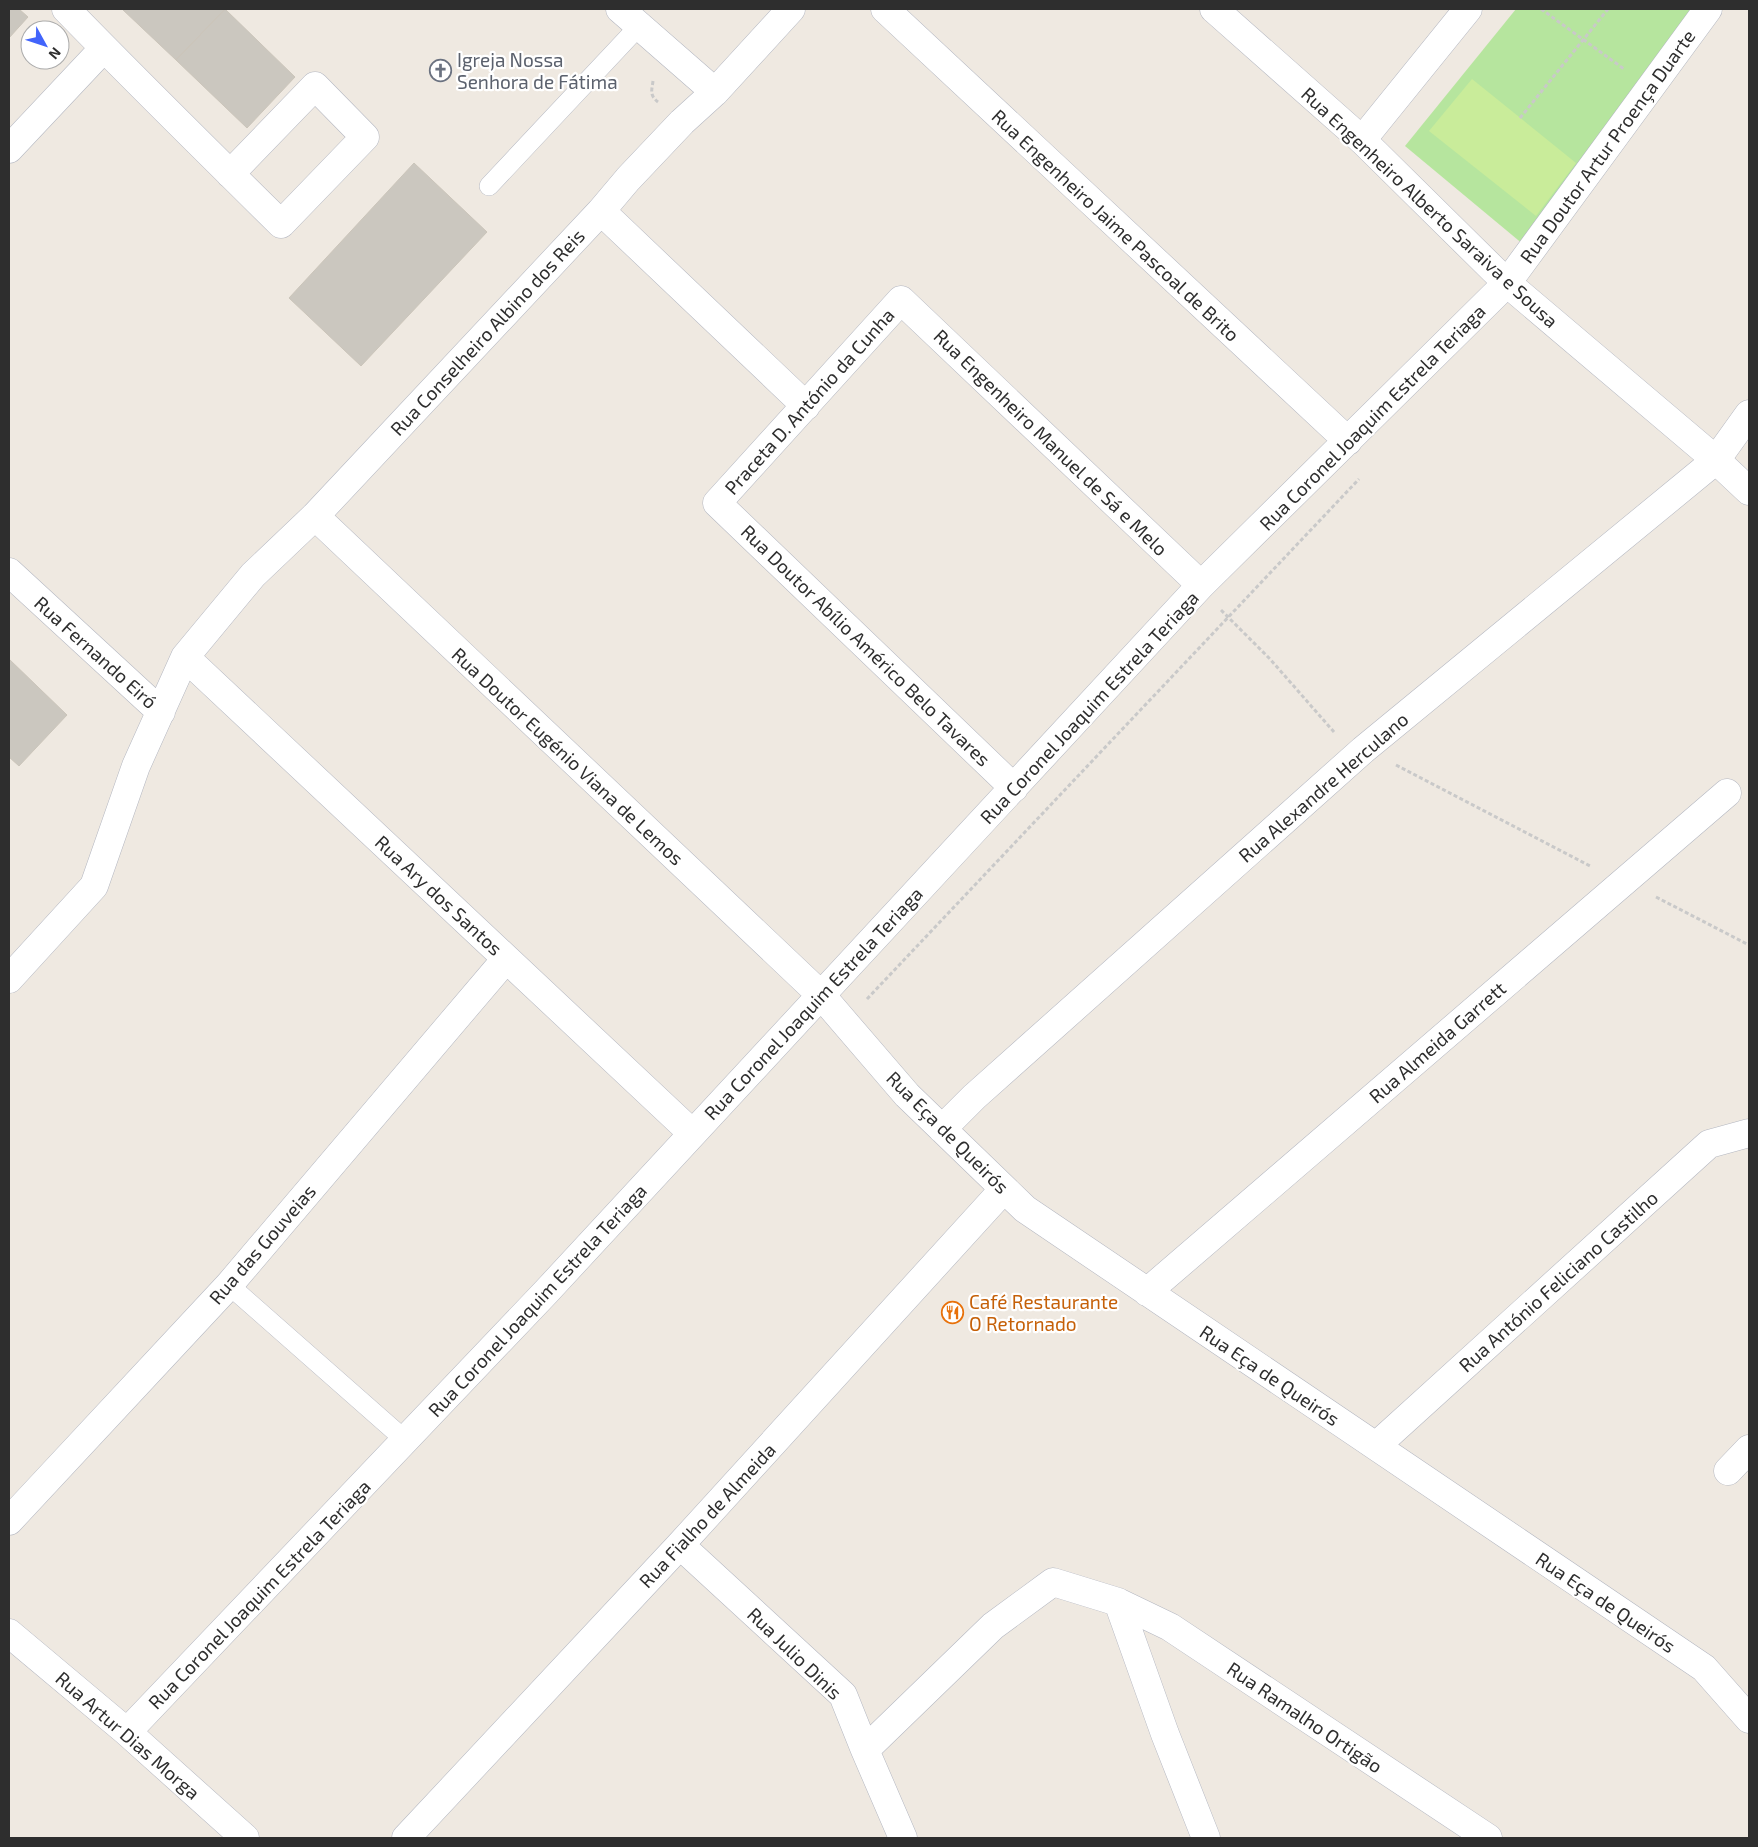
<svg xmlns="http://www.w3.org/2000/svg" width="1758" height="1847" font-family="'Exo 2',sans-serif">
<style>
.green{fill:#b6e59e}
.pitch{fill:#c9ec9a}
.building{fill:#cbc7bf;stroke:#cbc5ba}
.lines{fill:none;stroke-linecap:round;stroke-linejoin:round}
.lane-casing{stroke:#b4b7c1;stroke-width:20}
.street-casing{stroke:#b4b7c1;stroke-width:29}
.secondary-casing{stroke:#b4b7c1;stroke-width:29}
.path{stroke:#c9c9c9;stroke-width:3;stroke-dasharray:4 2.5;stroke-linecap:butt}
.lane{stroke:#fff;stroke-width:19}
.street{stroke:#fff;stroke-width:28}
.secondary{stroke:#fff;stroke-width:28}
.labels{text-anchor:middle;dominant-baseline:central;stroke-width:4.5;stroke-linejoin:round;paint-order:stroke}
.worship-label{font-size:19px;fill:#5b616d;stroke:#fff;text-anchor:start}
.street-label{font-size:19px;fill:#2e2e2e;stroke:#fff}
.food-label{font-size:19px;fill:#c56008;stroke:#fff;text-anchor:start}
</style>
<rect width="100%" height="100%" fill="#efe9e1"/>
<path class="green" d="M1516 9H1697L1524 245 1405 146Z"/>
<path class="pitch" d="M1472 79 1576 163 1536 216 1429 131Z"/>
<path class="building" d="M9 9H19L28 17 9 38Z
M122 9H225L176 60Z
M225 9 295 77 247 128 176 60Z
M414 163 487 232 361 366 289 298Z
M9 659 67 715 19 766 9 757Z"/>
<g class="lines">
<defs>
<path id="lane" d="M489 186 640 25
M229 1285 405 1440"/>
<path id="street" d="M66 9C137 82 209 153 281 224L365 137 315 86 230 174
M620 9 715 92
M885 9 1348 441
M1362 140 1468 9
M9 149 104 48
M601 211 806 406
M315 516 821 995 907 1095 1025 1209 1704 1668 1749 1719
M9 572 161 712
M185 657 692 1133
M1014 788 717 503 901 300 1201 585
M9 979 94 886 136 766 185 657 253 575 315 516 601 211 628 179 682 122 715 92 791 9
M942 1129 974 1097 1363 750 1716 460 1749 414
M1147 1292 1727 793
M1376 1446 1709 1144 1749 1133
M1728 1471 1749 1449
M9 1521 229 1285 506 959
M680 1545 843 1695 865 1750 903 1838
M9 1633 127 1732 245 1838
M127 1732 546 1292 1201 585 1507 283 1708 9
M865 1750 993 1626 1053 1582 1118 1602
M406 1838 680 1545 1004 1189
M1206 1838 1165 1734 1118 1602 1170 1627 1488 1838"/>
<path id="secondary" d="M1214 9 1362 140 1507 283 1716 460 1749 491"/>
</defs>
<use href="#lane" class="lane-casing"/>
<use href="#street" class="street-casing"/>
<use href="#secondary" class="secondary-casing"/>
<path class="path" d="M1541 9 1624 69
M653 81C652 90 649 95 658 102
M1520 118 1608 9
M1221 610 1270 659 1334 732
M1396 765 1592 867
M1656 897 1749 945
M867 999 1359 479"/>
<use href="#lane" class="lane"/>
<use href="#street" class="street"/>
<use href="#secondary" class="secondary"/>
</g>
<defs>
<symbol id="church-ring" viewBox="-11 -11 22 22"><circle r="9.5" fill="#fff" stroke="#6b7280" stroke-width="1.5"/><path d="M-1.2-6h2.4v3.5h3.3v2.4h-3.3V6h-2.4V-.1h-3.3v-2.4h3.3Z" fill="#6b7280"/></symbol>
<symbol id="restaurant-ring" viewBox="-11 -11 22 22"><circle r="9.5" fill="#fff" stroke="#e8710a" stroke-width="1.5"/><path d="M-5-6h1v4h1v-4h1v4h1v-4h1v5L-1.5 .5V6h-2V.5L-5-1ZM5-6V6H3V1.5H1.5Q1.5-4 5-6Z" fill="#e8710a"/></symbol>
</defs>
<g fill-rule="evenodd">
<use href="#church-ring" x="428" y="58" width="25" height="25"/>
<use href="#restaurant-ring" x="940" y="1300" width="25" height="25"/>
</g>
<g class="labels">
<g class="worship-label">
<text x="457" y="59">Igreja Nossa<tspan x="457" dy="22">Senhora de Fátima</tspan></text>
</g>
<g class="street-label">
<text transform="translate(1607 146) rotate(-54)">Rua Doutor Artur Proença Duarte</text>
<text transform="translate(1430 207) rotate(43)">Rua Engenheiro Alberto Saraiva e Sousa</text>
<text transform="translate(1116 225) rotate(43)">Rua Engenheiro Jaime Pascoal de Brito</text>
<text transform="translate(487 332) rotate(-47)">Rua Conselheiro Albino dos Reis</text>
<text transform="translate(809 401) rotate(-48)">Praceta D. António da Cunha</text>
<text transform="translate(1372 417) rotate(-45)">Rua Coronel Joaquim Estrela Teriaga</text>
<text transform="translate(1051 442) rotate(44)">Rua Engenheiro Manuel de Sá e Melo</text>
<text transform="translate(866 645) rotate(44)">Rua Doutor Abílio Américo Belo Tavares</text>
<text transform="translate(96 652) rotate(42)">Rua Fernando Eiró</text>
<text transform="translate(1089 707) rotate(-47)">Rua Coronel Joaquim Estrela Teriaga</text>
<text transform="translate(568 756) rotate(43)">Rua Doutor Eugénio Viana de Lemos</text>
<text transform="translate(1323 787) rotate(-41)">Rua Alexandre Herculano</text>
<text transform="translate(439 895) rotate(43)">Rua Ary dos Santos</text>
<text transform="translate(813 1003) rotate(-47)">Rua Coronel Joaquim Estrela Teriaga</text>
<text transform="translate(1437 1042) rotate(-41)">Rua Almeida Garrett</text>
<text transform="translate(948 1132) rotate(45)">Rua Eça de Queirós</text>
<text transform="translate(262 1244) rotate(-49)">Rua das Gouveias</text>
<text transform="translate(1558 1281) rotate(-42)">Rua António Feliciano Castilho</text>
<text transform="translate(537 1300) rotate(-47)">Rua Coronel Joaquim Estrela Teriaga</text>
<text transform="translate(1270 1375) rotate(34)">Rua Eça de Queirós</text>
<text transform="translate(707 1515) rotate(-47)">Rua Fialho de Almeida</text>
<text transform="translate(259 1594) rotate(-46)">Rua Coronel Joaquim Estrela Teriaga</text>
<text transform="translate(1606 1602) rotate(34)">Rua Eça de Queirós</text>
<text transform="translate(795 1653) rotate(44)">Rua Julio Dinis</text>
<text transform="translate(1305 1717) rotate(34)">Rua Ramalho Ortigão</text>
<text transform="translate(128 1735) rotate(41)">Rua Artur Dias Morga</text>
</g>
<g class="food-label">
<text x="969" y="1301">Café Restaurante<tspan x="969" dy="22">O Retornado</tspan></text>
</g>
</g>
<rect width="1758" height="1847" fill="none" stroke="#2e2e2e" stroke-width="20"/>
<g transform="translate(45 45) rotate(130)"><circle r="24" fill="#ffffff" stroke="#ababab"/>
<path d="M0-4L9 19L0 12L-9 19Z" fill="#4264fb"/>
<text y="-8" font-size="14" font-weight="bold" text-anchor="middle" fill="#2e2e2e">N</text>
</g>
</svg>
